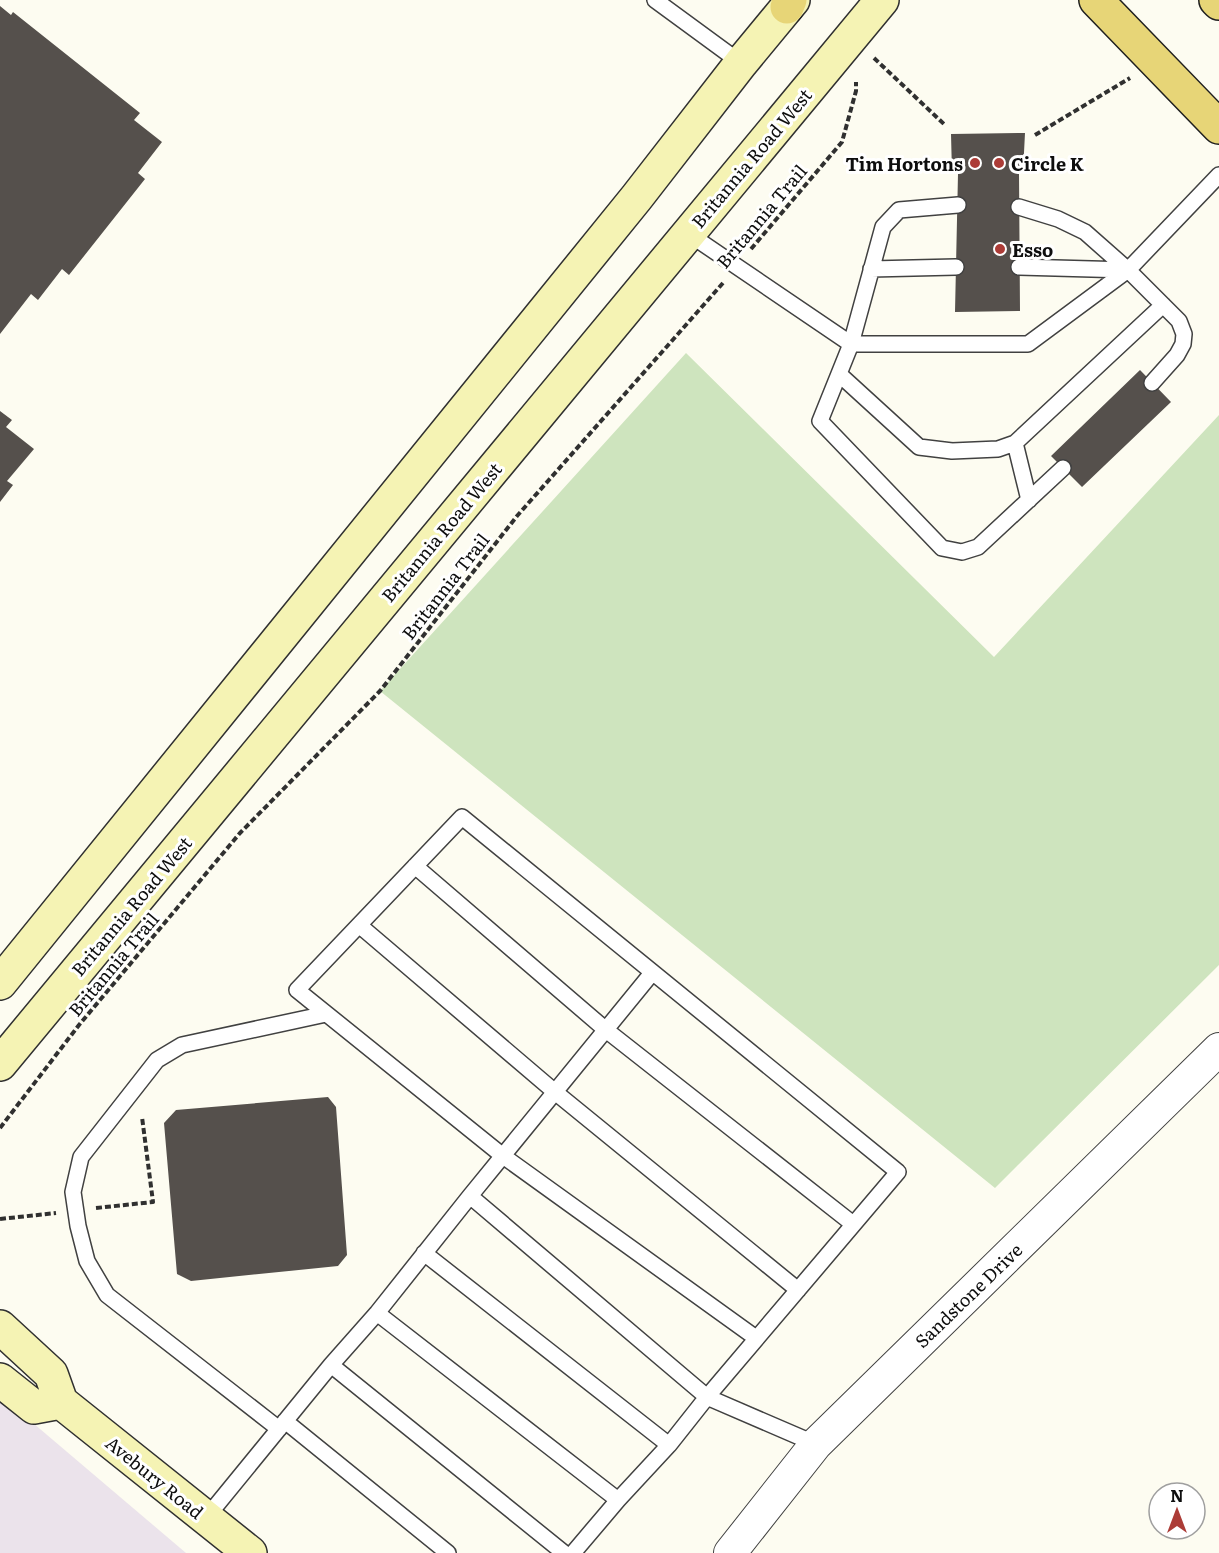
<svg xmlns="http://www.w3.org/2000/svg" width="1219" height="1553" font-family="Literata,serif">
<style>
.industrial{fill:#ebe3eb}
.green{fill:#cee4be}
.building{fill:#55504c}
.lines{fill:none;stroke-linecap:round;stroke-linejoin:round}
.lane-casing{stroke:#414141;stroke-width:18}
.street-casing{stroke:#414141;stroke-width:34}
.secondary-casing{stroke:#303030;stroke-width:36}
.primary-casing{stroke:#1f1f1f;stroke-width:36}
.path{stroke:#303030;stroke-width:4;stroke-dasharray:6 3;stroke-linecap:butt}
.lane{stroke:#fff;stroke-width:15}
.street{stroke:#fff;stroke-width:32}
.secondary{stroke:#f5f3b4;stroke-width:33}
.primary{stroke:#e7d577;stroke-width:33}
.poi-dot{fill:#ac3c37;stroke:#fff;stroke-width:2}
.labels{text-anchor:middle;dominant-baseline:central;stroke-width:6;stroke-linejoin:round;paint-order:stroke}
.street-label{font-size:18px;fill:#0e0e0e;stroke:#fff}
.poi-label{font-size:18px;font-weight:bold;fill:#0e0e0e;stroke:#fff;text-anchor:start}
</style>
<rect width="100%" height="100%" fill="#fdfcf1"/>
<path class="industrial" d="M0 1395 186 1553H0Z"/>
<path class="green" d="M686 353 994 657 1219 415V965L995 1188 380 691Z"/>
<path class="building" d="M0 6 11 15 13 12 140 113 134 120 162 142 138 173 145 179 69 275 62 269 38 300 31 294 0 334Z
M1025 133 1023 172 1019 173 1020 311 955 312 958 174 952 173 951 134Z
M1140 370 1171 402 1082 487 1051 456Z
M0 411 12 420 6 427 34 449 7 481 13 485 0 502Z
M328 1097 336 1107 347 1255 338 1266 191 1281 177 1274 164 1123 176 1110Z"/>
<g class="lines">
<defs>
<path id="lane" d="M655 0 741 63
M958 205 899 210 883 227 851 344 820 421 942 548 962 552 978 547 1063 468
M1019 207 1058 219 1085 232 1128 270 1179 321 1184 334 1183 344 1177 355 1152 383
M689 234 851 344H1028L1128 270 1219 175
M1019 267 1128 270
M871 269 956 267
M839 374 919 447 952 451 998 449 1015 443 1163 305
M1015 443 1029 500
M415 866 606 1030 853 1224
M359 925 555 1092 798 1290
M470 1196 707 1397 816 1444
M424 1253 669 1445
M377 1313 618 1500
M331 1365 564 1553
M285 1421 448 1553
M279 1429 107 1295 87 1261 78 1226 73 1192 81 1157 157 1060 182 1045 326 1014
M206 1518 331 1365 377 1313 470 1196 652 973
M573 1553 618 1500 669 1445 707 1397 898 1172 462 817 297 990 503 1156 756 1338"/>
<path id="street" d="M730 1553 816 1444 1219 1049"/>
<path id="secondary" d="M0 983 637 197 741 63 793 0
M0 1064 882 0
M0 1327 51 1374 61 1402 250 1553
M0 1380 34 1407 61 1402"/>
<path id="primary" d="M1096 0 1219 127
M1216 0 1219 3
M787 7 790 0"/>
</defs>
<use href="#lane" class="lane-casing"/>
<use href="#street" class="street-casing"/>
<use href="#secondary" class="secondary-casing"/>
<use href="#primary" class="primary-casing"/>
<path class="path" d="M874 58 945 125
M1035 135 1130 78
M751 249 842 142 856 91V82
M0 1128 79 1025 240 833 380 691 517 516 723 283
M96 1208 153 1202 142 1117
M0 1219 56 1213"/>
<use href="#lane" class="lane"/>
<use href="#street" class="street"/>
<use href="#secondary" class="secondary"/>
<use href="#primary" class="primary"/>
</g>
<g class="poi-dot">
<circle cx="975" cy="163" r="6"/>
<circle cx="999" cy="163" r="6"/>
<circle cx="1000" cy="249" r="6"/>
</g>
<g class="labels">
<g class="street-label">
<text transform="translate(751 158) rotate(-50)">Britannia Road West</text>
<text transform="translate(761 216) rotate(-50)">Britannia Trail</text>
<text transform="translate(441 532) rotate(-50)">Britannia Road West</text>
<text transform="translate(445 586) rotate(-52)">Britannia Trail</text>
<text transform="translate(131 906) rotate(-50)">Britannia Road West</text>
<text transform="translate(113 964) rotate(-50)">Britannia Trail</text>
<text transform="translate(968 1295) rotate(-44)">Sandstone Drive</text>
<text transform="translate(155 1477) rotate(39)">Avebury Road</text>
</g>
<g class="poi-label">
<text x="963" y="163" text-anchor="end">Tim Hortons</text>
<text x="1011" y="163">Circle K</text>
<text x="1012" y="249">Esso</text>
</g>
</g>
<g transform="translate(1177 1511)"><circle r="28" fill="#ffffff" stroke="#9f9f9f" stroke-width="1.5"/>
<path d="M0-4.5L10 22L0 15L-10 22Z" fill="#ac3c37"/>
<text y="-9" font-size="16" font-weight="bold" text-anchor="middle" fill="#0e0e0e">N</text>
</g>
</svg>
